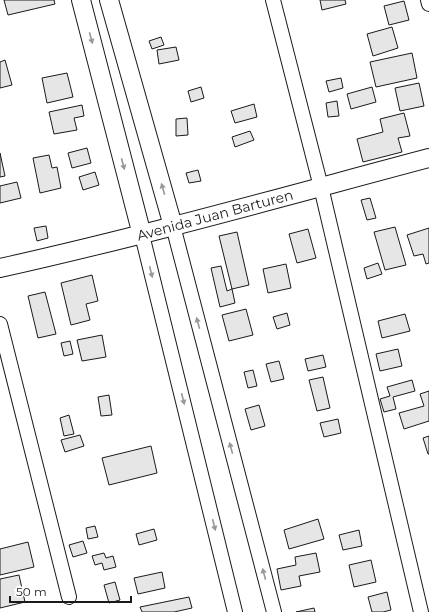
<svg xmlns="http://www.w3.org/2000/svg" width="429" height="612" font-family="Montserrat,sans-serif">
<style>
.building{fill:#e6e6e6;stroke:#1a1a1a}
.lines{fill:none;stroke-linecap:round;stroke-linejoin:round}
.minor-casing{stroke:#1a1a1a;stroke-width:16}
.tertiary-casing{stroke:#1a1a1a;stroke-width:20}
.minor{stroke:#fff;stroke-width:14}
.tertiary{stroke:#fff;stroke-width:18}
.oneway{fill:#989898}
.labels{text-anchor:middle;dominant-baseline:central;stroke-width:3;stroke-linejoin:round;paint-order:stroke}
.street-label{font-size:14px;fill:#1a1a1a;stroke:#fff}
</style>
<rect width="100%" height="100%" fill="#fff"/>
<path class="building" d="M4 0H54L55 4 8 15Z
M320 0H345L346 4 322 10Z
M404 1 409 20 389 25 384 6Z
M392 27 398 48 373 56 367 34Z
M161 37 164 45 152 49 149 41Z
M176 47 179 60 159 64 157 50Z
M412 53 417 78 376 87 370 62Z
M5 60 12 85 0 88V62Z
M67 73 73 97 47 103 42 78Z
M341 78 343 88 329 92 326 81Z
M419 83 424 106 400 111 395 88Z
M201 87 204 98 191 102 188 91Z
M372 87 376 102 351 109 347 94Z
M337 101 339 116 328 117 326 103Z
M254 104 257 117 235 123 231 111Z
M82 105 84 116 74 118 77 130 54 134 49 112Z
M404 113 410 136 398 138 402 152 363 162 357 139 383 132 380 119Z
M187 118 188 135 176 136V119Z
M250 131 254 140 235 147 232 137Z
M87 148 91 163 72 168 68 153Z
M0 153 5 176 0 177Z
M49 155 52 168 57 167 61 188 40 193 33 158Z
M198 170 201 181 189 183 186 173Z
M95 172 99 185 83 190 79 177Z
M17 182 21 198 0 203V186Z
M370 198 376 218 367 220 361 200Z
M46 226 48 238 37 241 34 228Z
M395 227 406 265 385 270 374 232Z
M429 228V263L426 264 423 254 414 256 407 235Z
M308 229 316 258 297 263 289 234Z
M237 232 249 285 232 289 219 236Z
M378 263 382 274 367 279 364 268Z
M286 264 291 288 268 293 263 269Z
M221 266 227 291 232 289 235 303 220 307 211 268Z
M92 275 98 301 86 304 90 320 71 325 61 283Z
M45 292 56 334 38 338 28 296Z
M246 309 253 335 229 341 222 315Z
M287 313 290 325 277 329 273 317Z
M405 314 410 331 382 338 378 321Z
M102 335 106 357 82 361 77 340Z
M70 341 73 354 64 356 61 343Z
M398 349 402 366 380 371 376 354Z
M323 355 326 367 308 371 305 359Z
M279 361 284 379 271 382 266 364Z
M253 370 257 386 248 388 244 372Z
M323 377 330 408 317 411 309 380Z
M412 380 415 391 393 397 396 409 384 412 380 399 390 396 387 387Z
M429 391V421L404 429 399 413 424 406 420 394Z
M109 395 112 415 101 416 98 397Z
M259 405 265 426 251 430 245 409Z
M69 415 74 434 64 436 60 418Z
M338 419 341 433 324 437 320 423Z
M80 435 84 446 65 452 61 440Z
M429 436V454H428L423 438Z
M151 446 157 473 109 485 102 458Z
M318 519 324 539 289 549 284 530Z
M95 526 98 537 88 539 86 528Z
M154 529 157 540 139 545 136 534Z
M359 530 362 546 343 550 339 535Z
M83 541 87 553 73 557 69 545Z
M28 542 34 567 0 575V549Z
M104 553 106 558 113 556 116 567 104 570 102 563 95 565 92 556Z
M316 553 320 572 299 576 301 586 281 590 277 569 296 565 295 557Z
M371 560 376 582 354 587 349 565Z
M162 572 165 588 138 594 134 578Z
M19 575 25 602 0 608V579Z
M115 582 120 600 109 603 104 585Z
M387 592 391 610 383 612H372L368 597Z
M189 597 192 608 174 612H142L140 607Z
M314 608 315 612H296Z"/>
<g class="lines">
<defs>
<path id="minor" d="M273 0 321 187 421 612
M428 0 429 4
M173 226 274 612
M142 235 235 612
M0 324 69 597"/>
<path id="tertiary" d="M81 0 142 235
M109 0 173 226
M0 268C144 236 286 196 429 158"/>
</defs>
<use href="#minor" class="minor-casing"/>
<use href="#tertiary" class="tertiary-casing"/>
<use href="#minor" class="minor"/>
<use href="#tertiary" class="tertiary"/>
</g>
<defs><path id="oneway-solid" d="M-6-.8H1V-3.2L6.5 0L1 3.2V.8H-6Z"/></defs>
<g class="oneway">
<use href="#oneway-solid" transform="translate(91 38) rotate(75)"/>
<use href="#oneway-solid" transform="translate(123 164) rotate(75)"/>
<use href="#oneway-solid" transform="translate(163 189) rotate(-106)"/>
<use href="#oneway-solid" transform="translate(151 272) rotate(76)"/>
<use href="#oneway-solid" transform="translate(198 323) rotate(-105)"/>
<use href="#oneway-solid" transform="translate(183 399) rotate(76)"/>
<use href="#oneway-solid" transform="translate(231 448) rotate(-105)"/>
<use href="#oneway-solid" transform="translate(214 525) rotate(76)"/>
<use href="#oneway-solid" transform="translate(264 574) rotate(-105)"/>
</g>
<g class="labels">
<g class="street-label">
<text transform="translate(215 215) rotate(-15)">Avenida Juan Barturen</text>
</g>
</g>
<path d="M10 596v6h121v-6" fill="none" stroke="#1a1a1a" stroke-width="2"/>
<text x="16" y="596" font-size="12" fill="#1a1a1a" stroke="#ffffff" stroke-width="3" paint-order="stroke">50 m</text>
</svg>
